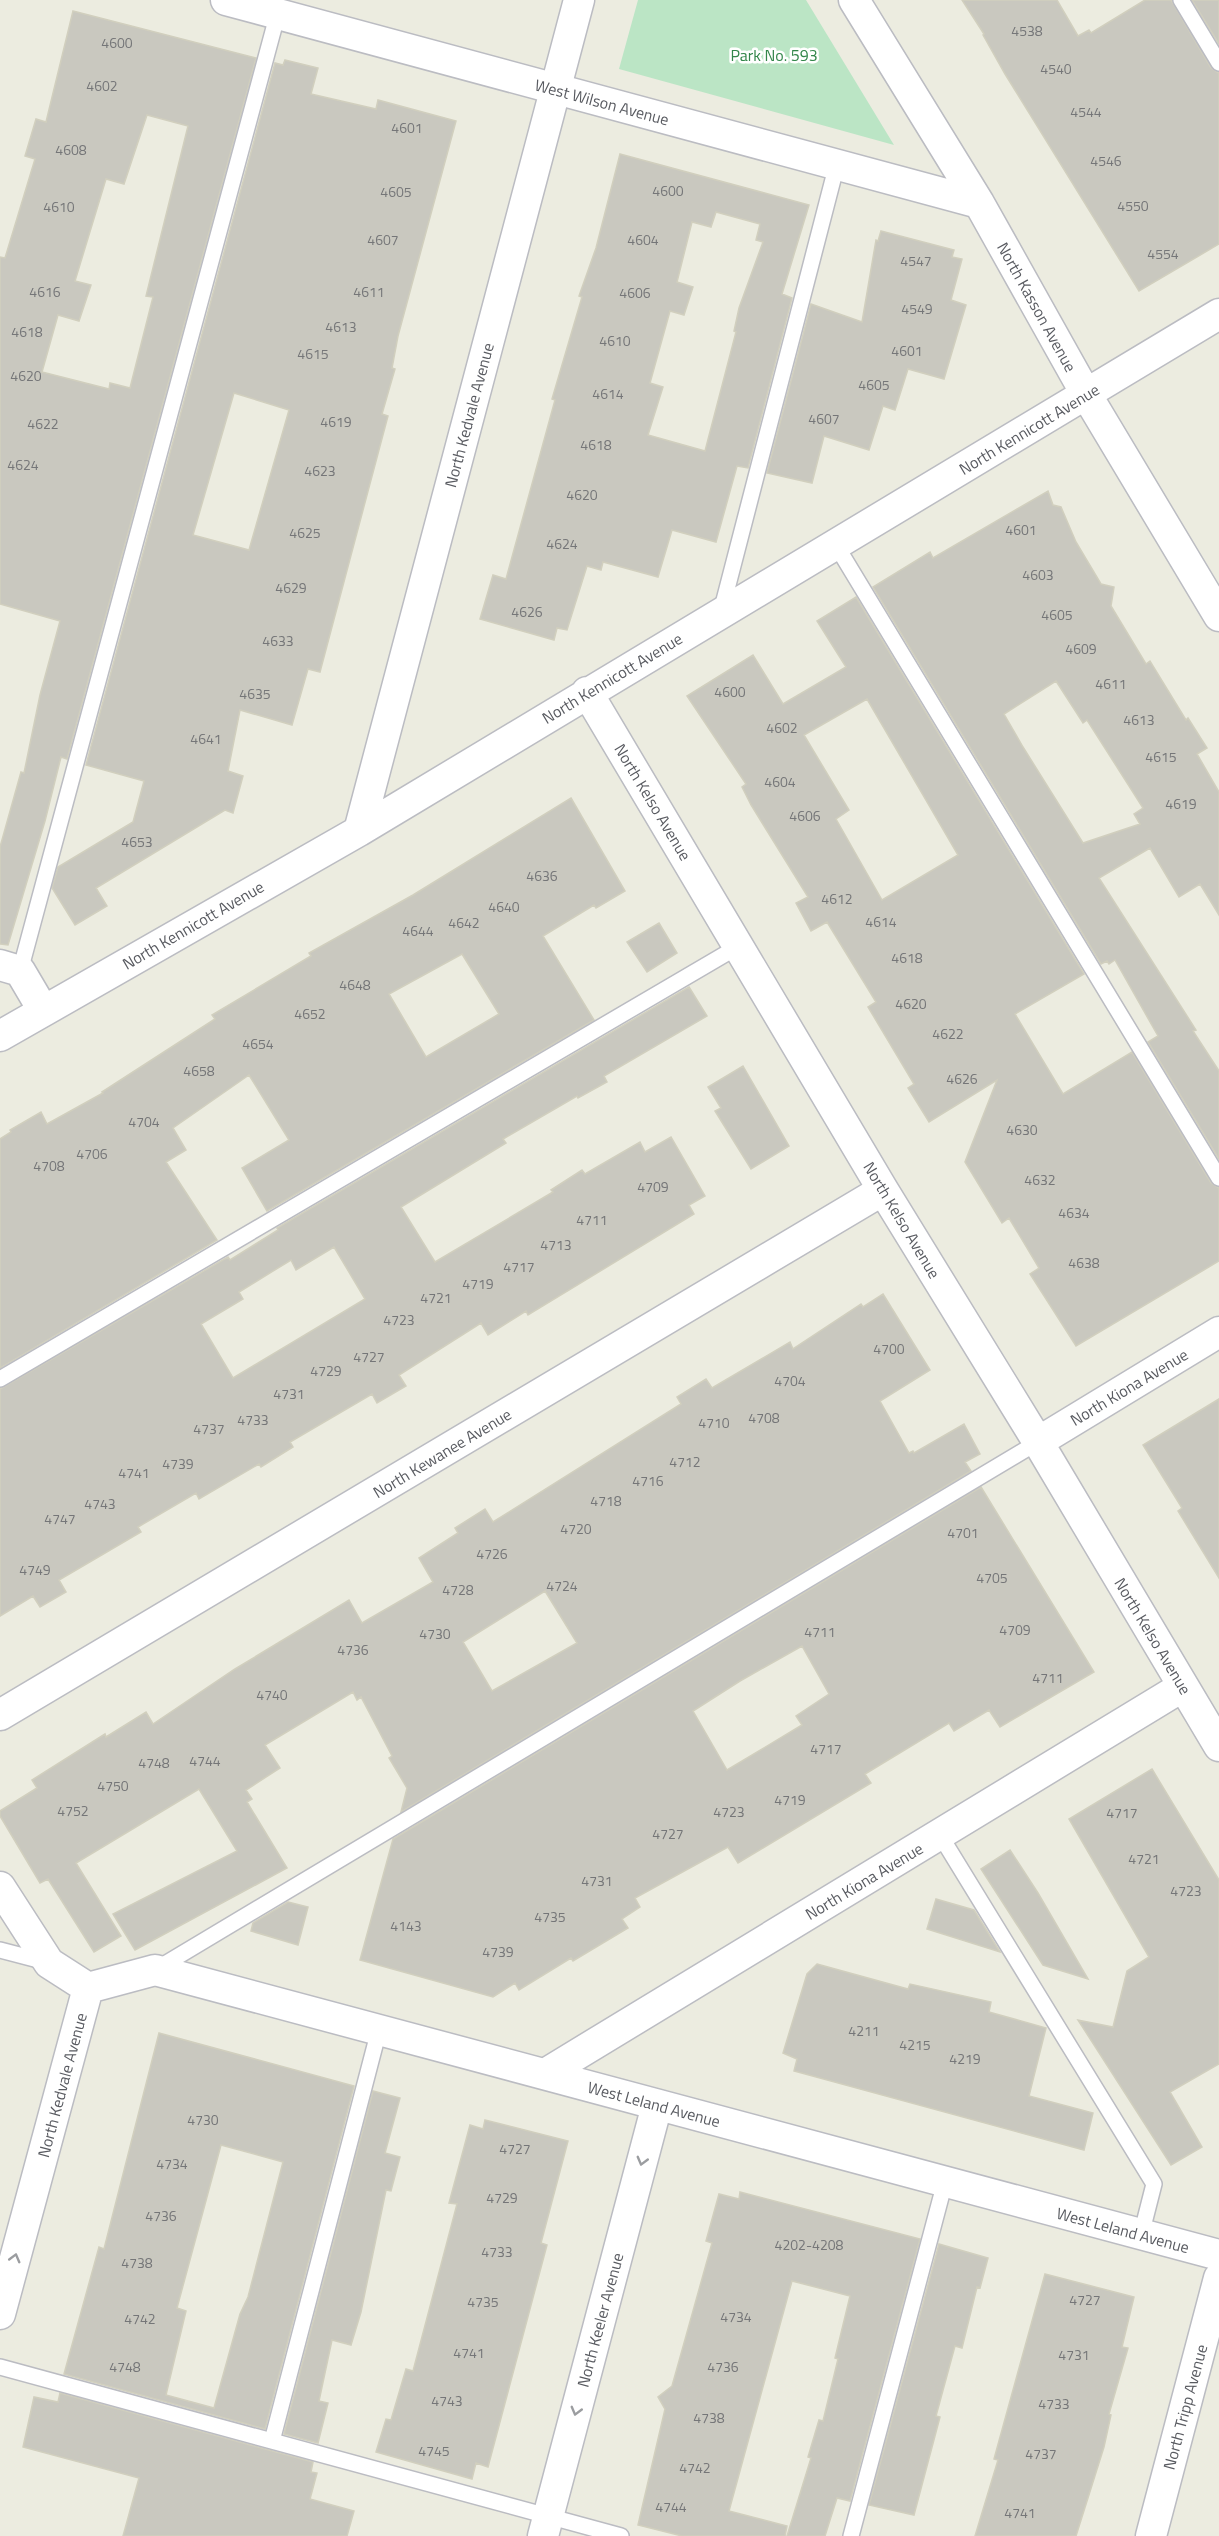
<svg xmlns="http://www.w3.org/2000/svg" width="1219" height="2536" font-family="'Titillium Web',sans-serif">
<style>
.green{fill:#bbe5c5}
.building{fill:#c9c8bf;stroke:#d1cfbe;stroke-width:1.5;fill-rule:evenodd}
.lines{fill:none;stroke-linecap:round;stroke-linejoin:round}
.lane-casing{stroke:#bbbcc2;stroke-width:18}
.street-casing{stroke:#bbbcc2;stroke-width:33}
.lane{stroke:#fff;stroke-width:15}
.street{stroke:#fff;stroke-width:30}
.oneway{stroke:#9b9da0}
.labels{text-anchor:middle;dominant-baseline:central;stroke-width:5;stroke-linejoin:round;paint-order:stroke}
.number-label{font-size:14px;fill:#757678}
.park-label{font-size:16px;fill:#33864a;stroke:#fff}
.street-label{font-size:16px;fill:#595b61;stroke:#fff}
</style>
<rect width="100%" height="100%" fill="#ecece0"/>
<path class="green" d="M638 0H806L894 145 619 69Z"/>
<path class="building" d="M962 0H1057L1078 36 1089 30 1091 33 1145 0H1171L1211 68 1219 73V244L1139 291 1005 74 983 35 984 34Z
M1192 0H1219V44Z
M73 11 256 58 67 759 61 757 45 821 8 945 0 944V847L21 772 24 773 40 695 60 621 0 604V257L5 258 35 159 25 156 36 119 46 122ZM147 115 188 126 146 296 153 297 130 388 110 383 109 389 42 372 58 315 79 321 91 285 75 281 106 179 124 184Z
M285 60 318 68 311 94 376 109 378 100 456 121 398 336 392 368 395 369 382 414 388 416 320 672 308 669 292 725 240 710 228 771 243 776 233 813 225 810 96 888 107 906 75 925 52 888 58 867 133 822 144 781 86 765 275 63 283 65ZM234 393 289 410 249 550 193 535Z
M620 154 809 205 782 294 792 298 748 468 737 466 716 542 672 530 658 577 603 562 601 570 587 566 567 630 557 628 554 640 480 619 493 575 506 579 555 400 552 399 582 297 579 296 596 248ZM716 212 760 224 756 240 763 242 739 308 734 331 736 332 705 451 648 435 663 387 650 383 670 311 684 315 693 287 677 282 692 222 711 227Z
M881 231 954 250 952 257 962 259 951 300 966 305 944 379 908 369 895 410 883 406 869 450 824 436 812 483 767 473 811 304 862 322 876 240 878 241Z
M1048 491 1053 505 1061 507 1076 542 1101 584 1114 587 1111 606 1146 664 1150 661 1186 720 1188 718 1207 748 1197 754 1219 792V915L1200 884 1179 897 1150 848 1099 878 1196 1030 1193 1031 1219 1071V1159L1148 1042 1158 1036 1115 960 1109 964 1107 961 1101 964 873 587 930 552 933 558ZM1056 681 1083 723 1087 720 1143 808 1134 814 1140 824 1083 843 1023 747 1004 714Z
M856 597 1084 974 1015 1014 1063 1094 1132 1052 1211 1183 1219 1188V1261L1076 1346 1030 1274 1039 1268 1009 1218 1002 1223 965 1162 997 1080 929 1122 908 1088 914 1084 868 1007 876 1002 827 922 811 931 796 903 808 897 751 805 742 787 746 784 687 696 753 655 783 704 846 667 817 621ZM867 699 958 855 882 900 836 819 849 810 804 735Z
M571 798 625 891 596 908 594 905 543 936 594 1020 267 1211 242 1168 289 1140 249 1075 173 1128 186 1150 166 1162 217 1240 0 1368V1139L11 1132 10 1130 41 1112 47 1124 103 1093 102 1092 215 1019 212 1015 311 956 309 953 413 895ZM462 954 499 1014 426 1057 389 994Z
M659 923 677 953 647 972 627 942Z
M689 987 707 1016 604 1076 607 1082 578 1098 577 1096 503 1139 506 1143 401 1207 435 1262 553 1192 551 1190 582 1170 585 1174 640 1142 645 1152 671 1137 705 1196 689 1205 694 1214 528 1315 526 1311 488 1335 481 1323 399 1375 406 1386 377 1403 372 1394 290 1442 293 1447 261 1467 259 1464 199 1499 196 1493 138 1527 141 1532 59 1580 66 1592 40 1607 33 1596 0 1616V1389L228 1257 230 1260 278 1230 277 1228ZM334 1247 365 1299 233 1378 201 1324 243 1299 239 1292 291 1260 296 1270Z
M743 1066 789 1146 751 1169 715 1111 721 1108 708 1087Z
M883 1294 930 1370 880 1401 909 1453 913 1451 914 1453 964 1424 980 1454 965 1462 971 1471 401 1812 407 1788 389 1758 392 1756 361 1697 357 1700 353 1692 265 1745 280 1768 246 1790 252 1799 247 1802 287 1868 135 1950 113 1914 237 1851 199 1789 76 1863 121 1936 94 1952 48 1879 40 1883 0 1816V1811L37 1788 32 1780 105 1734 106 1737 146 1712 153 1724 235 1669 349 1600 362 1623 433 1582 419 1558 458 1533 455 1528 485 1509 493 1522 681 1404 677 1397 706 1379 712 1388 790 1342 793 1349 861 1304 863 1307ZM545 1591 577 1643 492 1691 463 1642Z
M1219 1399V1578L1178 1511 1182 1508 1143 1445Z
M981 1487 1094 1672 1000 1727 989 1710 954 1731 949 1723 865 1774 871 1783 738 1863 728 1847 635 1898 640 1907 622 1919 628 1928 573 1961 571 1958 519 1990 515 1983 493 1997 360 1960 393 1839ZM802 1646 829 1694 796 1716 802 1725 727 1770 693 1711 740 1681Z
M1152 1769 1219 1880V2064L1170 2092 1202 2147 1171 2165 1078 2020 1113 2027 1127 1971 1149 1957 1069 1819Z
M1010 1850 1038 1893 1088 1979 1043 1965 981 1869Z
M936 1899 974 1910 1000 1952 927 1929Z
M288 1902 308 1907 298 1945 251 1931 253 1923Z
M817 1964 908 1989 910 1984 991 2002 989 2012 1046 2028 1029 2096 1093 2113 1084 2150 794 2071 797 2059 783 2053 807 1974Z
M159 2033 354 2086 265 2429 64 2374 99 2247 104 2249ZM221 2145 283 2162 248 2297 240 2314 214 2408 166 2395 186 2311 177 2308Z
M373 2091 400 2098 385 2153 400 2157 391 2191 386 2190 361 2312 351 2345 332 2340 319 2401 328 2403 318 2443 284 2434Z
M485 2120 568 2141 541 2243 547 2245 488 2467 476 2463 472 2479 376 2452 386 2419 391 2420 406 2369 413 2371 457 2204 449 2203 470 2125 483 2129Z
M740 2192 920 2239 850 2501 837 2498 825 2536H787L811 2458 808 2457 819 2420 823 2421 838 2359 835 2358 850 2296 792 2281 729 2511 787 2526 785 2536H682L638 2525 665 2409 658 2397 672 2386 712 2243 706 2241 719 2194 739 2199Z
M939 2244 988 2258 980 2288 977 2287 962 2348 955 2346 936 2416 940 2417 914 2515 869 2505Z
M1045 2274 1134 2297 1122 2347 1128 2348 1109 2414 1111 2415 1104 2447 1076 2536H975L998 2460 994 2459Z
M60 2393 313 2462 311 2472 317 2473 310 2499 354 2511 347 2536H123L139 2478 23 2447 34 2397 58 2402Z"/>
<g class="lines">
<defs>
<path id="lane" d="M1181 0 1219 63
M836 545 1219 1178
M721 612 837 164
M20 971 279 9
M0 1379 739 946
M940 1835 1154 2184 1141 2235
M0 1950 46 1962
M155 1970 1038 1442
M0 2367 621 2536
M272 2441 379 2030
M851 2536 945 2182"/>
<path id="street" d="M226 0 979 203
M854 0 979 203 1086 394 1219 616
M587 692 883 1190 1038 1442 1219 1746
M359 831 579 0
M0 965 20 971 43 1010
M0 1036 359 831 1219 314
M1038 1442 1219 1332
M0 1715 883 1190
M0 1887 49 1963 88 1988
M88 1988 155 1970 1219 2255
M545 2074 1182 1687
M0 2314 88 1988
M543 2536 657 2105
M1151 2536 1219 2278"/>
</defs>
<use href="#lane" class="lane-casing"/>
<use href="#street" class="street-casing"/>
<use href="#lane" class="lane"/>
<use href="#street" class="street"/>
</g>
<defs><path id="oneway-chevron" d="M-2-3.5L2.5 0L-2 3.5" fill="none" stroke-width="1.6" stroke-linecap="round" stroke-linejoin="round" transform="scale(1.5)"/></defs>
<g class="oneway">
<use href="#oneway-chevron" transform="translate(642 2161) rotate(105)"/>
<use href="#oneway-chevron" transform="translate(15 2258) rotate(-75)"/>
<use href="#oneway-chevron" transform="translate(576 2411) rotate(105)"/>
</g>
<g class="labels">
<g class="number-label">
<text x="1027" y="30">4538</text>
<text x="117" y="42">4600</text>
<text x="1056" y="68">4540</text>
<text x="102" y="85">4602</text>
<text x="1086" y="111">4544</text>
<text x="407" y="127">4601</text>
<text x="71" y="149">4608</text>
<text x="1106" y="160">4546</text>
<text x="668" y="190">4600</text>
<text x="396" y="191">4605</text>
<text x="1133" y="205">4550</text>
<text x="59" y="206">4610</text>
<text x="383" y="239">4607</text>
<text x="643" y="239">4604</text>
<text x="1163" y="253">4554</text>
<text x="916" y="260">4547</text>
<text x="45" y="291">4616</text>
<text x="369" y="291">4611</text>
<text x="635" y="292">4606</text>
<text x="917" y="308">4549</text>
<text x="341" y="326">4613</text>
<text x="27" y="331">4618</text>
<text x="615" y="340">4610</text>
<text x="907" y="350">4601</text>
<text x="313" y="353">4615</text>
<text x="26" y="375">4620</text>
<text x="874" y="384">4605</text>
<text x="608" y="393">4614</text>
<text x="824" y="418">4607</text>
<text x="336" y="421">4619</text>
<text x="43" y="423">4622</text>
<text x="596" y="444">4618</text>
<text x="23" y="464">4624</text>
<text x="320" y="470">4623</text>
<text x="582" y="494">4620</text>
<text x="1021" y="529">4601</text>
<text x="305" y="532">4625</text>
<text x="562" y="543">4624</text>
<text x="1038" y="574">4603</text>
<text x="291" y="587">4629</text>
<text x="527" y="611">4626</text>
<text x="1057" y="614">4605</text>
<text x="278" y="640">4633</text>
<text x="1081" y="648">4609</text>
<text x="1111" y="683">4611</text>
<text x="730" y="691">4600</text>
<text x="255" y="693">4635</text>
<text x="1139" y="719">4613</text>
<text x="782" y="727">4602</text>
<text x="206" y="738">4641</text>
<text x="1161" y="756">4615</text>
<text x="780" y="781">4604</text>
<text x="1181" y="803">4619</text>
<text x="805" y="815">4606</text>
<text x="137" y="841">4653</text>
<text x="542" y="875">4636</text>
<text x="837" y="898">4612</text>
<text x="504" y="906">4640</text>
<text x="881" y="921">4614</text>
<text x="464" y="922">4642</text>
<text x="418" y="930">4644</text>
<text x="907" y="957">4618</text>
<text x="355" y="984">4648</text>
<text x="911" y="1003">4620</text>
<text x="310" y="1013">4652</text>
<text x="948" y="1033">4622</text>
<text x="258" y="1043">4654</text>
<text x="199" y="1070">4658</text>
<text x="962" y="1078">4626</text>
<text x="144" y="1121">4704</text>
<text x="1022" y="1129">4630</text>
<text x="92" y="1153">4706</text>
<text x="49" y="1165">4708</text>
<text x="1040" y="1179">4632</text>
<text x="653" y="1186">4709</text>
<text x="1074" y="1212">4634</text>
<text x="592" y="1219">4711</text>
<text x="556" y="1244">4713</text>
<text x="1084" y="1262">4638</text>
<text x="519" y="1266">4717</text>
<text x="478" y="1283">4719</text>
<text x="436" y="1297">4721</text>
<text x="399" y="1319">4723</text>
<text x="889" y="1348">4700</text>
<text x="369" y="1356">4727</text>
<text x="326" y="1370">4729</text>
<text x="790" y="1380">4704</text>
<text x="289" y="1393">4731</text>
<text x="764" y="1417">4708</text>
<text x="253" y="1419">4733</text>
<text x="714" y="1422">4710</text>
<text x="209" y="1428">4737</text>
<text x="685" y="1461">4712</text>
<text x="178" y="1463">4739</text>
<text x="134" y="1472">4741</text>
<text x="648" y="1480">4716</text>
<text x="606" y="1500">4718</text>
<text x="100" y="1503">4743</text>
<text x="60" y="1518">4747</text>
<text x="576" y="1528">4720</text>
<text x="963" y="1532">4701</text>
<text x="492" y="1553">4726</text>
<text x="35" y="1569">4749</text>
<text x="992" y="1577">4705</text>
<text x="562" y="1585">4724</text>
<text x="458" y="1589">4728</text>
<text x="1015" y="1629">4709</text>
<text x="820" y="1631">4711</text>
<text x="435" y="1633">4730</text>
<text x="353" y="1649">4736</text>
<text x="1048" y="1677">4711</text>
<text x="272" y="1694">4740</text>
<text x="826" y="1748">4717</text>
<text x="205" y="1760">4744</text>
<text x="154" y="1762">4748</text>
<text x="113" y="1785">4750</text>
<text x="790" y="1799">4719</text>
<text x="73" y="1810">4752</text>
<text x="729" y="1811">4723</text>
<text x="1122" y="1812">4717</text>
<text x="668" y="1833">4727</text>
<text x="1144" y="1858">4721</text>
<text x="597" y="1880">4731</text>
<text x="1186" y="1890">4723</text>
<text x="550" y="1916">4735</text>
<text x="406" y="1925">4143</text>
<text x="498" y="1951">4739</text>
<text x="864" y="2030">4211</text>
<text x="915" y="2044">4215</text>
<text x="965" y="2058">4219</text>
<text x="203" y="2119">4730</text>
<text x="515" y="2148">4727</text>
<text x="172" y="2163">4734</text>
<text x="502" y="2197">4729</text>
<text x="161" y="2215">4736</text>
<text x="809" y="2244">4202-4208</text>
<text x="497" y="2251">4733</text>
<text x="137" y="2262">4738</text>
<text x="1085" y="2299">4727</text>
<text x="483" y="2301">4735</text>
<text x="736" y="2316">4734</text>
<text x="140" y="2318">4742</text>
<text x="469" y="2352">4741</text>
<text x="1074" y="2354">4731</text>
<text x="125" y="2366">4748</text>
<text x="723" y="2366">4736</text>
<text x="447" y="2400">4743</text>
<text x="1054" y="2403">4733</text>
<text x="709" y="2417">4738</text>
<text x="434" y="2450">4745</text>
<text x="1041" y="2453">4737</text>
<text x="695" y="2467">4742</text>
<text x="671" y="2506">4744</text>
<text x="1020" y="2512">4741</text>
</g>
<g class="park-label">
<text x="774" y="55">Park No. 593</text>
</g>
<g class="street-label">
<text transform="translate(602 102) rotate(15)">West Wilson Avenue</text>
<text transform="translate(1037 307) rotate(61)">North Kasson Avenue</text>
<text transform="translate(469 415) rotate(-75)">North Kedvale Avenue</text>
<text transform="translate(1029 429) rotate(-31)">North Kennicott Avenue</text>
<text transform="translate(612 678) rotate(-31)">North Kennicott Avenue</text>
<text transform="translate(653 802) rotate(59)">North Kelso Avenue</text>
<text transform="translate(193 925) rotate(-30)">North Kennicott Avenue</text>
<text transform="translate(902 1220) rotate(59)">North Kelso Avenue</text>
<text transform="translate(1129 1387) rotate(-31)">North Kiona Avenue</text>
<text transform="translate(442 1453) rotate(-31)">North Kewanee Avenue</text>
<text transform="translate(1153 1636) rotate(59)">North Kelso Avenue</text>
<text transform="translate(864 1881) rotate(-31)">North Kiona Avenue</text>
<text transform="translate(62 2085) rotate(-75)">North Kedvale Avenue</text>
<text transform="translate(654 2104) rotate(15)">West Leland Avenue</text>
<text transform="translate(1123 2230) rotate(15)">West Leland Avenue</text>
<text transform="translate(600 2320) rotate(-75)">North Keeler Avenue</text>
<text transform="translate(1185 2407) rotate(-75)">North Tripp Avenue</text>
</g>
</g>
</svg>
